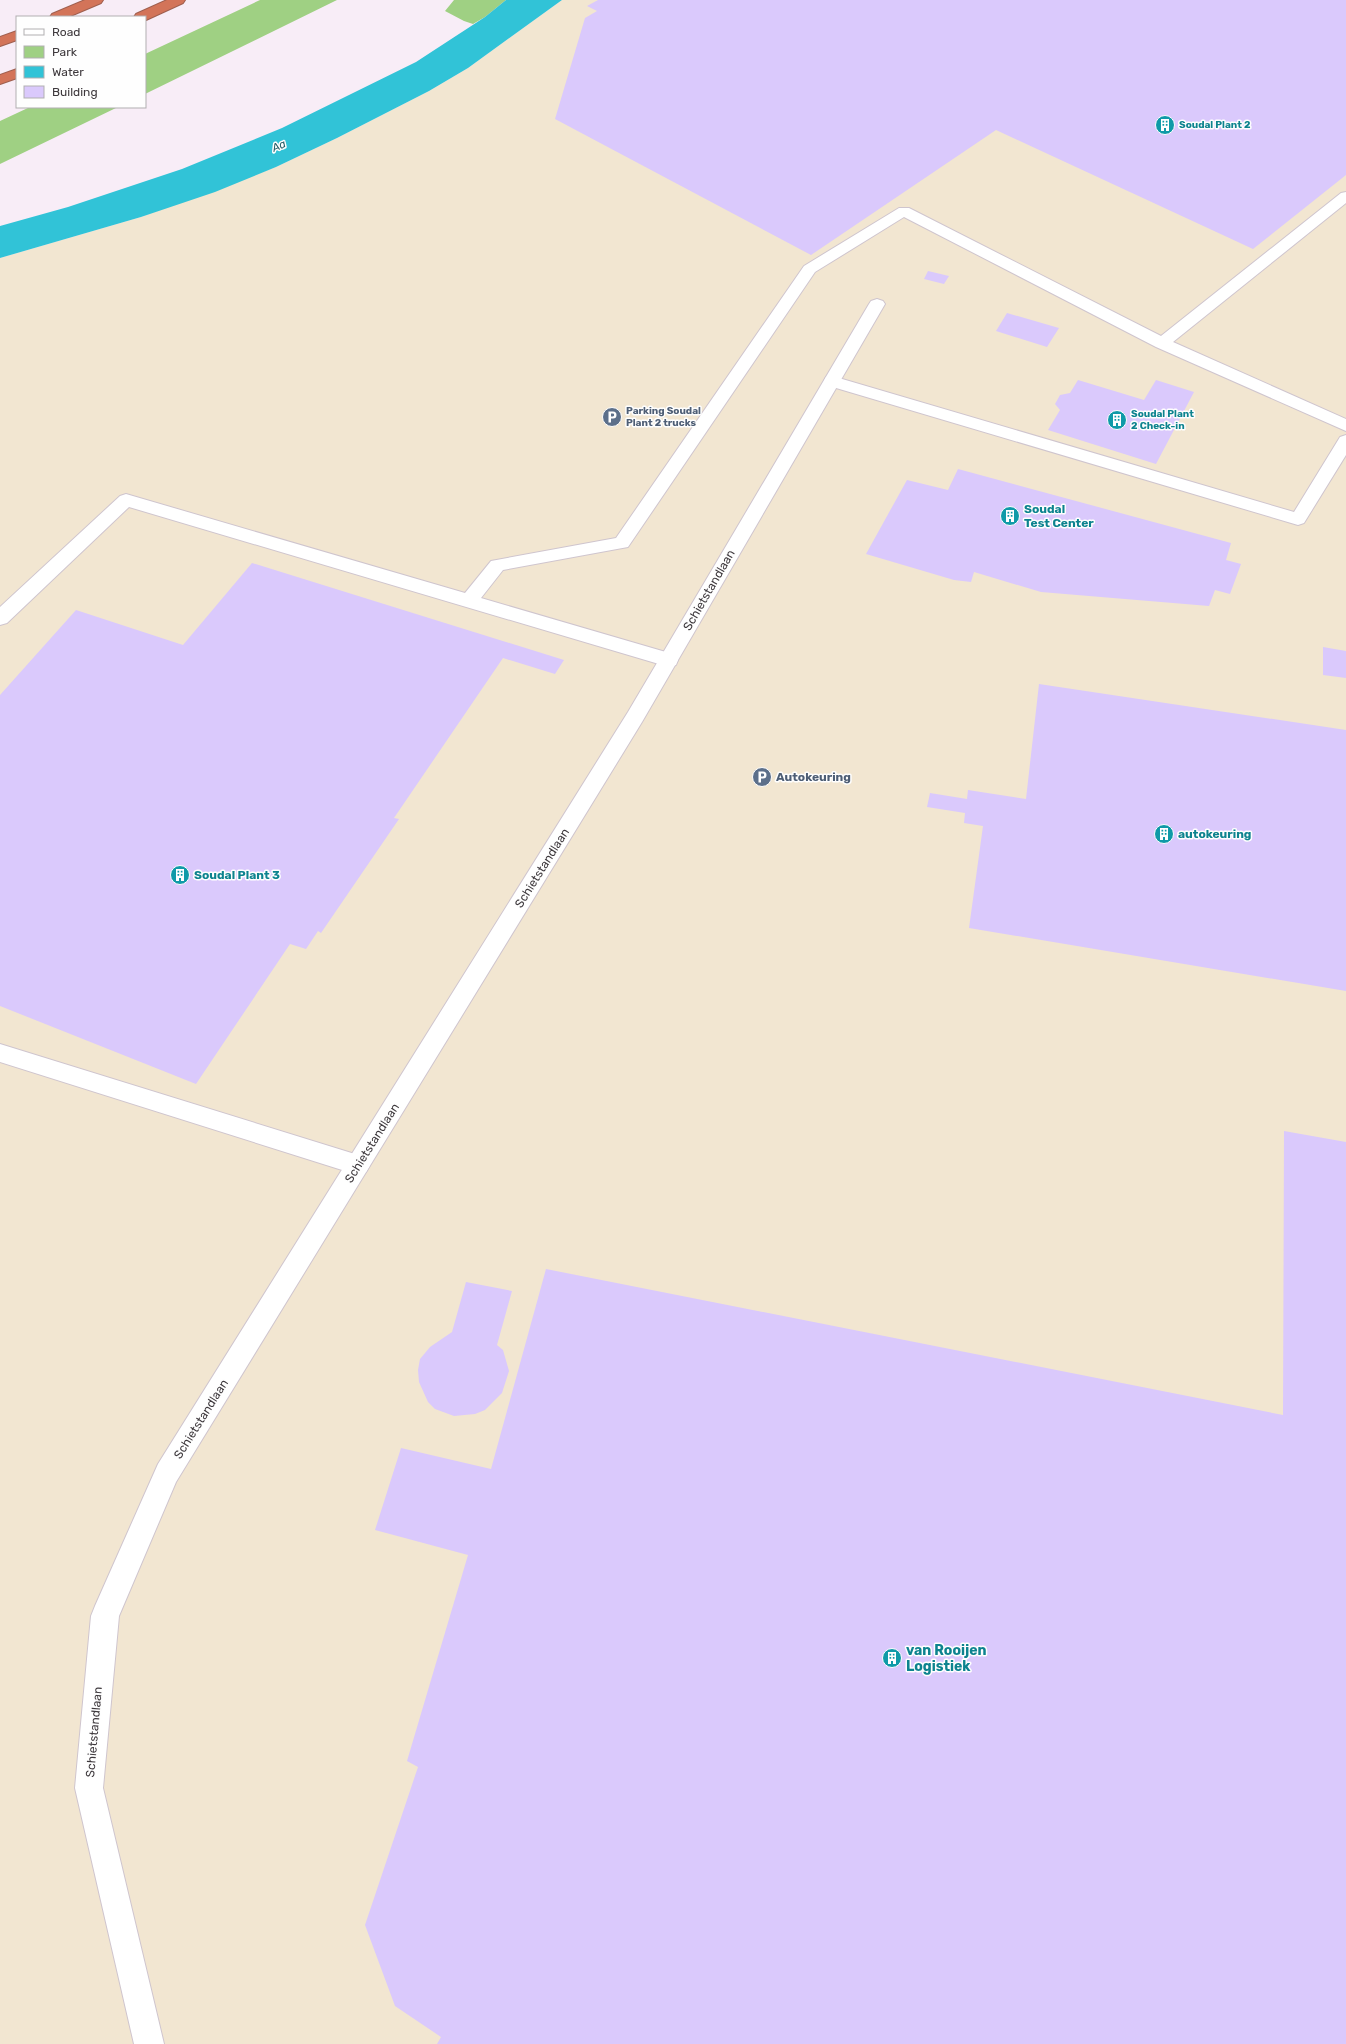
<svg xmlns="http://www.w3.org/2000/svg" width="1346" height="2044" font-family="Rubik,sans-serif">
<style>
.industrial{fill:#f2e6d1}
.green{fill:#9fd083}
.water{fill:#31c3d7}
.building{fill:#dac9fc}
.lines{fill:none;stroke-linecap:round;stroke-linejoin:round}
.lane-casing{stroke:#cfc5ce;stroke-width:2}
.street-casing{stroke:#cfc5ce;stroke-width:2}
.highway-casing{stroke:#9f5f4f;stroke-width:2}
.lane{fill:#fff;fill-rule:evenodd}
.street{fill:#fff;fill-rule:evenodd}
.highway{fill:#d37459;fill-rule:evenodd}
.labels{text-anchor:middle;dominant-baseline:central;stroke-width:3;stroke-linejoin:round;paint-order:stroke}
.far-culture-label{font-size:10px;font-weight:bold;fill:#0d838f;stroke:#fefefe;text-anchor:start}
.far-service-label{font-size:10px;font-weight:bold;fill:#4e5e75;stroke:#fefefe;text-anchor:start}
.far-water-label{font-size:11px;font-style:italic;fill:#235c65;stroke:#fefefe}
.culture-label{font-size:12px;font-weight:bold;fill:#0d838f;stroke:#fefefe;text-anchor:start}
.street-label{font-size:12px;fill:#3e393d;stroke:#fefefe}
.service-label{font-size:12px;font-weight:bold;fill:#4e5e75;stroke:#fefefe;text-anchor:start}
.near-culture-label{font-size:14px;font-weight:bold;fill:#0d838f;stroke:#fefefe;text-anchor:start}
</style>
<rect width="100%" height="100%" fill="#f8edf7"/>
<path class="industrial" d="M562 0H1346V2044H0V258L141 217 276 167 337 138 429 91 468 68Z"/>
<path class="green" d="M260 0H337L145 94V54Z
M454 0H506L485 17 473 24 464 21 445 11Z
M30 107H118L0 164V121Z"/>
<path class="water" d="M506 0H562L468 68 429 91 337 138 276 167 215 192 141 217 0 258V226L68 207 182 169 282 128 416 62 485 17Z"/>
<path class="building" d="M598 0H1346V175L1253 249 996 130 811 255 555 119 585 18 597 11 587 6Z
M928 271 949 276 944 284 924 279Z
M1007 313 1059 328 1047 347 996 331Z
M1078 380 1144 400 1156 380 1194 392 1156 464 1048 430 1060 410 1055 404 1060 395 1070 393Z
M958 469 1231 543 1226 560 1241 564 1230 594 1215 590 1209 606 1041 592 974 572 971 582 954 580 866 554 907 480 948 490Z
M252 563 564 660 555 674 503 658 394 818 399 819 321 933 318 931 306 949 290 944 196 1084 0 1006V695L76 610 183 645Z
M1323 647 1346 651V678L1323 675Z
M1039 684 1346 730V991L969 928 983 826 964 823 965 813 927 807 930 793 967 799 968 790 1026 799Z
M1284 1131 1346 1142V2044H437L441 2037 395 2006 365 1925 418 1767 407 1761 468 1555 375 1530 401 1448 491 1469 546 1269 1283 1415Z
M466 1282 512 1291 497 1345 503 1350 509 1371 502 1393 485 1410 475 1414 454 1416 435 1409 428 1402 419 1382 418 1370 420 1359 430 1347 452 1332Z"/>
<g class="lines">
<defs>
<path id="lane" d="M1346 192V203L1173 342 1346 419V431L1156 347 904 217 815 272 628 547 503 570 481 598 676 655 678 660 676 665 669 667 129 507 7 623 0 625V607L120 496 126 494 465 593 491 561 616 538 804 266 899 208H909L1161 336 1341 193Z
M832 376 1294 512 1340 437 1346 435V455L1304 523 1298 525 826 385 824 381 826 377Z
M0 1044 358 1155 366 1158 370 1165 366 1172 358 1175 0 1062Z"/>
<path id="street" d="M877 299 883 301 885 304 642 722 176 1482 119 1616 103 1788 164 2044H134L75 1788 91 1616 95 1606 158 1464 628 712 869 304 871 301Z"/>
<path id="highway" d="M85 0H103L101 3 68 17H50L52 14Z
M167 0H185L183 3 146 20 145 17H134L136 14Z
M17 31V40L0 46V37Z
M17 69V78L0 84V75Z"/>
</defs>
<use href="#lane" class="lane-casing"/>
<use href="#street" class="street-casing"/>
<use href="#highway" class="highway-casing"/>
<use href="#lane" class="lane"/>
<use href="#street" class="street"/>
<use href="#highway" class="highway"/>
</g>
<defs>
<symbol id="building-disc" viewBox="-11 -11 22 22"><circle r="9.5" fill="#0f9aa8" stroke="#fefefe"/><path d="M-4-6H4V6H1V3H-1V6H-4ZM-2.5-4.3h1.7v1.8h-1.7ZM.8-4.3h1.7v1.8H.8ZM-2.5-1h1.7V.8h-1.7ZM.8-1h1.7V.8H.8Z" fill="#fff"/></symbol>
<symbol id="parking-disc" viewBox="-11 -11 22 22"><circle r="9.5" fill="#5c6f8a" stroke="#fefefe"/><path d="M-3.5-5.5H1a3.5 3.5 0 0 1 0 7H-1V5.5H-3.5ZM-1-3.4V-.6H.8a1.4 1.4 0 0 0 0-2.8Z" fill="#fff"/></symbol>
</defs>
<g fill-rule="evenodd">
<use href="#building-disc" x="1154" y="114" width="22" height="22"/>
<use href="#parking-disc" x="601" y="406" width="22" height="22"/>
<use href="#building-disc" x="1106" y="409" width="22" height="22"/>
<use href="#building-disc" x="999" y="505" width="22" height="22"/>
<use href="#parking-disc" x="751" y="766" width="22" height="22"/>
<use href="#building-disc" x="1153" y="823" width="22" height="22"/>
<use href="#building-disc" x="169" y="864" width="22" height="22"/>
<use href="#building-disc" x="881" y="1647" width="22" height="22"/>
</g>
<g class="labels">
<g class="far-culture-label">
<text x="1179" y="125">Soudal Plant 2</text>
<text x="1131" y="414">Soudal Plant<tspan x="1131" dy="12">2 Check-in</tspan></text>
</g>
<g class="far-service-label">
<text x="626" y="411">Parking Soudal<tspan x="626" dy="12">Plant 2 trucks</tspan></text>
</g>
<g class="far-water-label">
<text transform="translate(279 146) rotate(-24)">Aa</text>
</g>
<g class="culture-label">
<text x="1024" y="509">Soudal<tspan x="1024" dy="14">Test Center</tspan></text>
<text x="1178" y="834">autokeuring</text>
<text x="194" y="875">Soudal Plant 3</text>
</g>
<g class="street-label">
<text transform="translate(709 590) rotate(-60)">Schietstandlaan</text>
<text transform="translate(542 868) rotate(-58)">Schietstandlaan</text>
<text transform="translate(372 1143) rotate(-58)">Schietstandlaan</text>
<text transform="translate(201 1419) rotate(-58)">Schietstandlaan</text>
<text transform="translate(94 1732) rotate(-85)">Schietstandlaan</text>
</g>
<g class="service-label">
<text x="776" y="777">Autokeuring</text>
</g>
<g class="near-culture-label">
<text x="906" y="1650">van Rooijen<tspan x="906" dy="16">Logistiek</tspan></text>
</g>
</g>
<rect x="16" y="16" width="130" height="92" fill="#fefefe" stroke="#b1afb1"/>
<rect x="24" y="29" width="20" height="6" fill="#ffffff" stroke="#b1afb1"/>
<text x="52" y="36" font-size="12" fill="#3e393d">Road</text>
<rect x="24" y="46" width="20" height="12" fill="#9fd083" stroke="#b1afb1"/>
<text x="52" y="56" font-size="12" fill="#3e393d">Park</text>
<rect x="24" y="66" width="20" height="12" fill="#31c3d7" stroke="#b1afb1"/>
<text x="52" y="76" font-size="12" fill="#3e393d">Water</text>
<rect x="24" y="86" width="20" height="12" fill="#dac9fc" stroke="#b1afb1"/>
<text x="52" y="96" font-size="12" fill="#3e393d">Building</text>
</svg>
